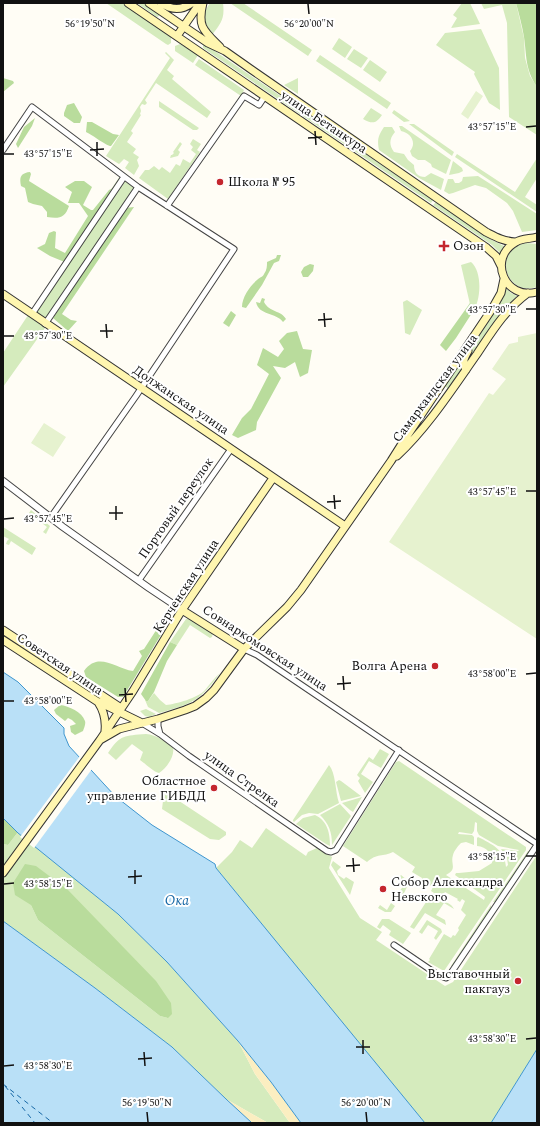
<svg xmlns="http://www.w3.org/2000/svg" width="540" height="1126" font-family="Spectral,serif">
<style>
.green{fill:#d5ebbd;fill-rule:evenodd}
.forest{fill:#b9dc9c}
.sand{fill:#fbeec1}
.pitch{fill:#e6f2cf}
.water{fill:#b9e0f7;stroke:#3f96cf}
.pier{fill:#fffdf5}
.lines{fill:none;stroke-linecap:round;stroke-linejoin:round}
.ferry{stroke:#1768a6;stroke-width:1;stroke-dasharray:5 4;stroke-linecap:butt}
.minor-casing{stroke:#444;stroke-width:7}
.tertiary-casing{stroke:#444;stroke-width:8}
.secondary-casing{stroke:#333;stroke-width:9}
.minor{stroke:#fff;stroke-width:5}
.tertiary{stroke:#fff;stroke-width:6}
.secondary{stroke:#fff6b0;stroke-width:7}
.ticks{fill:none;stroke:#111;stroke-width:1.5}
.poi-dot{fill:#c4262e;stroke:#fff;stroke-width:1.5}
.labels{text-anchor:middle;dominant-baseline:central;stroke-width:4;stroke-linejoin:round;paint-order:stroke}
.street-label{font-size:13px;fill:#111;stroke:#fff}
.poi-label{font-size:13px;fill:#111;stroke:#fff;text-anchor:start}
.water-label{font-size:14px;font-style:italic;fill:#1768a6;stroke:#fff}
.ticks-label{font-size:10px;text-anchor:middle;fill:#111;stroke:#fff;stroke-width:4;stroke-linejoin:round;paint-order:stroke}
</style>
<rect width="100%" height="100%" fill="#fffdf5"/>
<path class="green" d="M106 3H122L171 36V43L168 45 166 44Z
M137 3H143L159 14V16L157 17Z
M210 3H223C225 19 221 23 212 35 202 24 201 16 210 3Z
M230 3H243L312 50 308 56Z
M462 3H470L480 24 451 28 457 18 453 15Z
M481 3H516L524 38 525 58 530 76 537 87V135L509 117 507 23 502 5 484 9Z
M481 29 499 68 500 110 489 103 474 74 475 72 436 45 445 33Z
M339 38 352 47 345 58 332 49Z
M180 44 198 55 193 63 175 51V46Z
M203 45H206L433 200 431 203 206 50 203 48Z
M354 49 368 58 361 68 347 59Z
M166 52 174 60 167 70 174 76 172 79 211 112 207 118 156 83 145 100 147 103 145 105 142 104 140 107 141 111 140 114 141 115 131 131 133 133 127 142 136 149 133 153 139 157 137 160 139 166 134 175 125 168 129 162 124 159 119 164 106 156 170 58 165 53Z
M320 55 391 103 387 109 316 61Z
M199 59 244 90 241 96 195 65Z
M370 60 387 72 380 82 363 70Z
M298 78V94L284 85Z
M159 101 199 128 197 130H193L159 107Z
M371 108 382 115C376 124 372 124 363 119Z
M394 110 410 121 404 122 392 113Z
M409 124H414L454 152 452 156Z
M399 126H402L451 160 446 174 432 167 431 164 425 160H418L412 156 410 151C417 143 411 133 401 131Z
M384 127H392L395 132C389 139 389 145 394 152L404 154 408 160 414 165C414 173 418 177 425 177L431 173 444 179 441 190 419 178 379 150C377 140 378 136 384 127Z
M193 139 201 144 197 150 200 152 168 199 139 178 145 170H149L154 166 159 170 162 167 170 173 176 164 180 166 183 159 190 163 196 154 191 150 193 147 190 144Z
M180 142 182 144 178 150 180 152 178 156 170 158 171 155H172L174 153 173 152Z
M457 154 515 192 537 158V178L525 197 537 205V212L455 157Z
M453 161 462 168 463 171 459 173 449 175Z
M120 176 139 189 45 328 3 387V353Z
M478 176 537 214V230L522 232 513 211 507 203 486 188 475 185 453 193 449 194 444 191 448 179H453L455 183H459L462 181 463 177Z
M436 202 490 239 504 246 500 253 492 245 433 205Z
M526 243 537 244V287C505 297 492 250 526 243Z
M471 262C483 272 481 302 472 313L461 265Z
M505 287 511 293 517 296 502 311 468 360 467 358 468 353 498 307Z
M407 300 422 310 410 335 405 333 403 302Z
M459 363 462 370 448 389 444 385Z
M31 510 50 526 46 534 43 532 47 527 29 513Z
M3 527 36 548 32 555 11 541 9 545 6 544 7 541 9 539 3 536Z
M186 619H191L213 633 212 637 210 638 190 625 177 645 170 642Z
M220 673C200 701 192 704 159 713L148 707 145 700 148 701 154 693 160 700 166 705C176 704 198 698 205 690 210 684 214 678 220 673Z
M146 709 156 714 149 717 145 716 140 711Z
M146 734C157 735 165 741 173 748 175 756 166 769 159 773 152 771 146 764 140 760L143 752 132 744 116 760 108 753C121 734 124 736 146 734Z
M380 749 389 754 381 768 369 761 361 774 373 782 365 793 358 781 360 778 357 775 369 757 373 760Z
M399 761 526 847V850L444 971 428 962 430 960 429 959 444 934 451 938 453 935 455 936 459 930 458 928 466 915 461 910 465 901 462 899 460 902 457 900 458 899 445 892 441 898 431 897 434 893 431 891 433 887 422 880V878L412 872 415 867 393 852C383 857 377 853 367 862L343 846 396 762ZM475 822 477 823V831L479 835 498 846 519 850 518 851 501 849 507 858 508 865 506 867C505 850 492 844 478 837L477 838V846C487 847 492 853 492 863L479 871 459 873H456L455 875 485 897 484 900 446 875C458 869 450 864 453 855 454 851 458 846 461 843L466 842 474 845V837L472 835 458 834 459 832 472 834 474 831Z
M329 765C336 773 335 791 339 803L318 814 309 813 302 815 294 822 293 821V820Z
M339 780 341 781 361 796 341 801 336 782Z
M164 793H167L226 832V835L219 840 210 839 162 809Z
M362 797 353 812 350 810 342 803Z
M340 804 351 816 332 845C332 832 329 824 320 815Z
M315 815C328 821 330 834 330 846L326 844 296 824 303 818Z
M266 828 306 856 308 852 317 848 332 857 329 868 360 918 382 932 376 940 445 986 453 982 537 855V1049L491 1123H424L216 868 232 852 240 840 252 848Z
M18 832 118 914 167 962 238 1041 255 1074 290 1123H268L226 1099 172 1047 95 988 3 921V844L8 845ZM31 905 168 1018 160 1016 38 920Z
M528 851H530L496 902H493Z
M333 861 341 867 337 871 338 875 344 879 346 877 354 882 350 895 331 865Z
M401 875 407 880 408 885 403 895 399 892 404 885 397 880Z
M428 899C438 903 449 899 454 909L444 903 436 915 445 920 446 925 425 913 414 929 410 927Z
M391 903 395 906 391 912H385L378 908 380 905 387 910Z
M491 905V908L453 967 451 966Z
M382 919H389L411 933 403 944 389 935 391 931 383 925 380 929 377 927Z
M427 920 441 929 442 932 436 940 434 938 438 931 428 925 422 934 419 932Z"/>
<path class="forest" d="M516 3H536L537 87C525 68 527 58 524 37 522 25 519 14 516 3Z
M3 78 13 81 14 83 3 92Z
M74 103 82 117 80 123H74L64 116V113L67 105Z
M35 118 32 126 18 148 16 144 24 127Z
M87 122H92L113 134 119 135 111 146C106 146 93 135 86 132Z
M30 172 31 174 29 181 69 206C65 218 59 219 47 217V212L42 206 33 204 28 202 25 188 21 186C19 177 21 173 30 172Z
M75 181H84L92 187 83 205 91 210H93L109 190 113 188 92 219 84 238 72 250 67 263 50 256 37 248 45 244 49 233 54 231 56 232 55 248 65 253 88 216 79 203H68L72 192 65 187Z
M134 207 62 314 71 320 77 321 68 331 53 318 125 208Z
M277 255H281L279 261 274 263 262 285 246 308 242 307C242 297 250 286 257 280 260 277 263 277 264 274 267 270 267 266 267 262L276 258Z
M310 264 314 265 313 271 308 277H303L301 272 304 267Z
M262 298 265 299 264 302C270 313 281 310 286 319L283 322C276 312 259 316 256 302L260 303Z
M470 303 472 313 456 338 446 351 440 345Z
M231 311 236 315 229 327 223 323Z
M297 331 303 349 312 350 308 373 300 377 295 362 285 368 273 366 281 378 257 422 256 430 238 438 232 435 242 418 251 409 269 374 257 365 263 348 278 357 284 349 279 341 287 333Z
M164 618 170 620 123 697H118L86 677 84 671C98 651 115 668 133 671L142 656 139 651 144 649Z
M170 642 177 645 167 661 154 692 148 701H146L141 694Z
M60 705C69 706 82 712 85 721 86 724 84 728 83 731L75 735 71 732 70 726 76 724 72 720 68 718 65 721 56 714 54 710Z
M3 818 18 832 8 845 3 844Z
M25 864 36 866 68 890 156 981 171 1003 172 1014 168 1018 160 1016 38 920 31 905 15 895 13 883Z"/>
<path class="sand" d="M238 1041 271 1082 301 1123H290L255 1074Z
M226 1099 268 1123H252Z"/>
<path class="pitch" d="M476 91 483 96 468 119 461 114Z
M537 333V639L389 542 489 393 493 395 506 379 492 369 509 344 518 342V337Z
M44 423 66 437 53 457 31 443Z"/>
<path class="water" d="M3 672 18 682 64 728V734L69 746 115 796 152 825 215 864 216 868 425 1123H301L271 1082 238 1041 167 962 118 914 18 833 3 818Z
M3 921 95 988 172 1047 226 1099 252 1123H3Z
M537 1049V1123H491Z"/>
<path class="pier" d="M80 756 92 769 34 848 20 837Z"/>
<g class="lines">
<path class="ferry" d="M3 1084 53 1123
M5 1086 35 1123"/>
<defs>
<path id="minor" d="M3 150 32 107 138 187 234 249 136 396 51 517
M167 206 244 96 259 105 265 96
M32 314 124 177
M45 324 138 187
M139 580 231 449
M244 649 257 655 537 844
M158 719V726L160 734
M142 723 160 734 189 756 327 851 331 852 336 850 399 750
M394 945 438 975 446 978 449 976 537 845"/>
<path id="tertiary" d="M3 481 63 527 149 588 182 610"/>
<path id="secondary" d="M128 3 487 248 496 256 501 266
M149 3 208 43 225 51 252 70 486 232C496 237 503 241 515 242
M161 3C171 10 181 11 192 3
M203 3C197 27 204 31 220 47
M177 36 200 3
M537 237C530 239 522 238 516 242 487 258 505 301 537 292
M3 294 345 526
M466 370C462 362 464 358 468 351
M397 456C428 427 453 388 477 354 493 330 505 310 528 293
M182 610 244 649
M3 630 121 708
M3 640 98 702C104 711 106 721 105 731
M99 702 142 723
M100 740 119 729 158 719 185 710 195 706 206 698 214 690 244 649 287 607 301 590 391 461 403 442 492 309 501 293 504 279
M3 873 100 740 133 691 182 610 273 478"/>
</defs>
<use href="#minor" class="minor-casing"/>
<use href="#tertiary" class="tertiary-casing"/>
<use href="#secondary" class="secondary-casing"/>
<use href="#minor" class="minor"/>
<use href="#tertiary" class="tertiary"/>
<use href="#secondary" class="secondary"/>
</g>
<path class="ticks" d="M89 4 90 14M308 4 309 14M526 127 536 126M315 131 316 145M308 138 322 137M97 142V156M90 150 104 149M4 154H14M526 309H536M324 313 325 327M318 320 332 319M106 324 107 338M100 331H113M4 336H14M526 491H536M334 495 335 509M327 502 341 501M116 506V520M109 513H123M4 519 14 518M526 674 536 673M343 676 344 690M337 684 351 683M125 688 126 702M119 695 133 694M4 701H14M526 856H536M353 858 354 872M346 866 360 865M135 870V884M128 877 142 876M4 884 14 883M526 1039 536 1038M363 1040V1054M356 1047H370M144 1052 145 1066M138 1059 152 1058M4 1066 14 1065M147 1112 148 1122M366 1112 367 1122"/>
<g class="poi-dot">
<circle cx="220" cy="182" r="4"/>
<path d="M442 240h4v4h4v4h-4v4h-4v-4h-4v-4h4z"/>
<circle cx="435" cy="666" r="4"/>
<circle cx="214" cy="788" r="4"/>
<circle cx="383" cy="889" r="4"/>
<circle cx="518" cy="981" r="4"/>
</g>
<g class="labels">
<g class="street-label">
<text transform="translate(324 122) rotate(34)">улица Бетанкура</text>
<text transform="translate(435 388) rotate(-53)">Самаркандская улица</text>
<text transform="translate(181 400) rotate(34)">Должанская улица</text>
<text transform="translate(176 508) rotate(-55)">Портовый переулок</text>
<text transform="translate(186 586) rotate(-57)">Керченская улица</text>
<text transform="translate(265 648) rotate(33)">Совнаркомовская улица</text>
<text transform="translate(60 664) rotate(34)">Советская улица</text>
<text transform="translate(242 779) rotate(35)">улица Стрелка</text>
</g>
<g class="poi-label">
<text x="228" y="182">Школа № 95</text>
<text x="453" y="246">Озон</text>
<text x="427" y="666" text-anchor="end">Волга Арена</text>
<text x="206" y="781" text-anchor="end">Областное<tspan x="206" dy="15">управление ГИБДД</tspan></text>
<text x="391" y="882">Собор Александра<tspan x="391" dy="15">Невского</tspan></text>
<text x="510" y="974" text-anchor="end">Выставочный<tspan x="510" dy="15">пакгауз</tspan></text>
</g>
<g class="water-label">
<text x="177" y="900">Ока</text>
</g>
</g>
<g class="ticks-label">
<text x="90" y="27">56°19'50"N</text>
<text x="309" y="27">56°20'00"N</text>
<text x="492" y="130">43°57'15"E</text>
<text x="48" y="157">43°57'15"E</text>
<text x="492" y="313">43°57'30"E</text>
<text x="48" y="339">43°57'30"E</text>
<text x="492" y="495">43°57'45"E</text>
<text x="48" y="522">43°57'45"E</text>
<text x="492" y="677">43°58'00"E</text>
<text x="48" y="704">43°58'00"E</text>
<text x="492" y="860">43°58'15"E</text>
<text x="48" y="887">43°58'15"E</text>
<text x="492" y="1042">43°58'30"E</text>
<text x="48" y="1069">43°58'30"E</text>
<text x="147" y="1106">56°19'50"N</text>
<text x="366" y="1106">56°20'00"N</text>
</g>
<rect width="540" height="1126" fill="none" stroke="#111111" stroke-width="8"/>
</svg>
